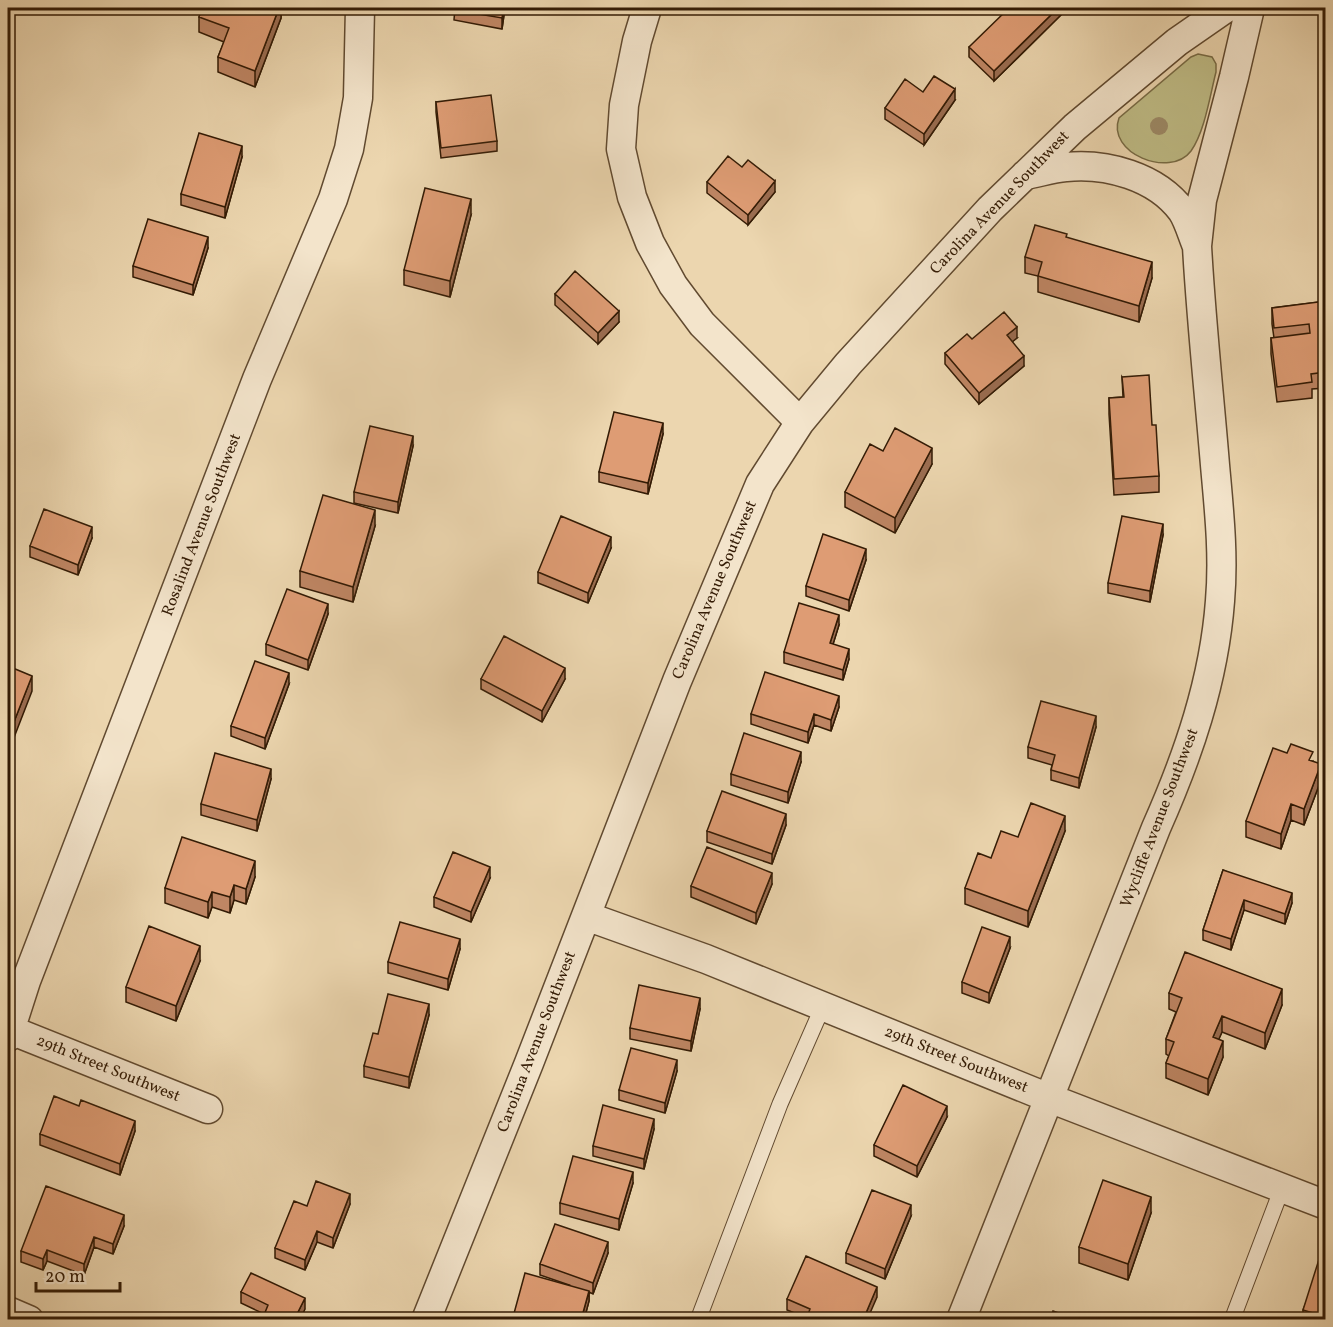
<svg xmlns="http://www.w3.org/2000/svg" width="1333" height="1327" font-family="Vollkorn,serif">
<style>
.green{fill:#bfbc86;stroke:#796c46;stroke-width:1.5}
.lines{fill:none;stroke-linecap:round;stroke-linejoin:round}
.service-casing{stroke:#614a30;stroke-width:17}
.minor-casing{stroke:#614a30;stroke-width:31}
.service{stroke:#f3e4cb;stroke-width:15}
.minor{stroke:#f3e4cb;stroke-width:28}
.tree{fill:#9d8a67}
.wall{fill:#bf8664;stroke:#331b05;stroke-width:1.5}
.shaded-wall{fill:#9b6d51;stroke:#331b05;stroke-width:1.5}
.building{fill:#de9c74;stroke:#331b05;stroke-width:1.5}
.labels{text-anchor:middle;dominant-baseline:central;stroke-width:4.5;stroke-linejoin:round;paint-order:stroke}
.street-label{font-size:16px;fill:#331b05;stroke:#f3e4cb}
</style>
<rect width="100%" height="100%" fill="#ecd6af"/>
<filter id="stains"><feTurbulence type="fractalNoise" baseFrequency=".00333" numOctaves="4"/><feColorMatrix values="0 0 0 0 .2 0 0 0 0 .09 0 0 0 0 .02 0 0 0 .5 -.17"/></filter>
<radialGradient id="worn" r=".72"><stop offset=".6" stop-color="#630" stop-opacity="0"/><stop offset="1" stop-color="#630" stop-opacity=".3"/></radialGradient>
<path class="green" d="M1198 54 1212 57 1216 64V72C1210 95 1205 131 1191 151 1170 179 1106 153 1119 118L1191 57Z"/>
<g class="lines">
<defs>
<path id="service" d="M698 1320 780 1104 823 1006
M1232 1320 1282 1188"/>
<path id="minor" d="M647 8 637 41 624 105 621 149 632 197 650 243 673 285 702 324 800 422
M1025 175C1038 173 1052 168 1066 167 1106 163 1156 176 1182 211 1188 220 1192 234 1196 244
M586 916 706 959 1049 1098 1326 1205
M8 1029 208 1109
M8 1037 26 981 257 379 333 199 349 149 358 98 360 8
M8 1311 29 1320
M426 1320 529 1063 677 681 760 484 800 422 848 364 990 209 1075 127 1177 42 1226 8
M961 1320 1156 828C1188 756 1214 681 1220 601 1224 555 1219 510 1215 465 1209 392 1201 319 1197 246L1202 200 1234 77 1250 8"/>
</defs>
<use href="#service" class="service-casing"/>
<use href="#minor" class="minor-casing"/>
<use href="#service" class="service"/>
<use href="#minor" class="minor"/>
</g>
<circle class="tree" cx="1159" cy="126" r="9"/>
<path class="wall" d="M281 8V18L255 87 218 72V57L224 42 199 32V17Z
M455 8H505L502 29 454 20Z
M1062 8V14L994 81 969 57V47Z
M955 100 924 145 885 119V108Z
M436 102 497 141V151L441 158 436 112Z
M242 157 225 218 181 205V194Z
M742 167 775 192 748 225 707 193V182Z
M471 215 450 297 404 285V270Z
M1067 238 1152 278 1139 322 1038 292V276L1025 273V257Z
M208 248 193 295 133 277V266Z
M555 294 619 322 598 344 555 305Z
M1326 301V388L1312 389V398L1277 402 1271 354V338H1274L1272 324V308Z
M1017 338 1012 342 1024 366 979 404 945 364V353L972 339Z
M1122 377 1152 425 1159 476V492L1114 495 1109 414V398L1123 397Z
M663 434 648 494 599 482V472Z
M413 446 398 513 354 503V492Z
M883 451 932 464 895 533 845 507V492Z
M375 526 353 602 300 587V571Z
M1163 535 1150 602 1108 593V583Z
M92 538 78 575 30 557V546Z
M611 548 588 603 538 583V572Z
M866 560 849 611 806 596V586Z
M328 614 308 670 266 655V644Z
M839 625 833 644 849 659 843 680 784 663V652Z
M481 679H565L542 722 481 689Z
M289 684 265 749 231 736V726Z
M839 707 831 731 814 725 808 743 751 724V714Z
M1096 727 1079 788 1051 780V770L1052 765 1028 758V747Z
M1313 761 1321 780 1304 825 1291 820 1281 849 1246 837V821Z
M801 762 788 803 731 785V774Z
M271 779 257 831 201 815V804Z
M786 825 772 864 707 842V831Z
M1065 831 1028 927 965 904V888L991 858Z
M1223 870 1292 903 1285 924 1244 910 1231 950 1203 940V930Z
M255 877 246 904 234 900 230 913 212 907 208 918 165 903V888Z
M490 878 471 922 434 907V897Z
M772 884 756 924 691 897V886Z
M1010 948 989 1003 962 993V982Z
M460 949 448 990 388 973V962Z
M200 961 176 1021 126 1002V987Z
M1169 993 1282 1005 1265 1049 1222 1032 1218 1040 1223 1057 1208 1095 1166 1078V1063L1169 1056 1166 1054V1039L1176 1012 1169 1009Z
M700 1009 691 1051 630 1039V1028Z
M429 1015 409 1088 364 1077V1066L378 1034Z
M677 1071 665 1113 619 1100V1090Z
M79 1106 135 1131 120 1175 40 1145V1134Z
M947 1117 917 1177 874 1156V1145Z
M654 1129 644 1169 593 1156V1146Z
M633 1183 619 1230 560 1214V1203Z
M350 1204 333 1248 317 1242 305 1270 275 1258V1248L307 1206Z
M1151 1213 1128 1280 1079 1263V1247Z
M911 1216 885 1279 846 1263V1253Z
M124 1226 113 1254 94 1247 84 1275 47 1261 43 1270 21 1262V1251Z
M608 1253 593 1294 589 1292V1301L584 1320H513V1317L569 1285 540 1275V1264Z
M1326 1254V1320H1303V1310Z
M241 1292 305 1309 264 1314 241 1303Z
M877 1297 807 1318 787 1310V1299Z"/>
<path class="shaded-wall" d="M279 8H281V18L255 87V71Z
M504 8H505L502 29V18Z
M1058 8H1062V14L994 81V71Z
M955 89V100L924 145V134Z
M242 146V157L225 218V207Z
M775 181V192L748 225V215Z
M471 199V215L450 297V281Z
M208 237V248L193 295V285Z
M1152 262V278L1139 322V306Z
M619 311V322L598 344V333Z
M1017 327V338L1007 346V335Z
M1024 356V366L979 404V393Z
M663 423V434L648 494V483Z
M413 436V446L398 513V502Z
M932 448V464L895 533V518Z
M375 510V526L353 602V587Z
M1163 524V535L1150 602V591Z
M92 527V538L78 575V565Z
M611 537V548L588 603V593Z
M866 549V560L849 611V600Z
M328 604V614L308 670V660Z
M839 615V625L830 654V643Z
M849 649V659L843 680V670Z
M565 668V679L542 722V711Z
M289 673V684L265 749V738Z
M32 676V691L8 753V737Z
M839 696V707L831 731V720Z
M814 714V725L808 743V732Z
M1096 716V727L1079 788V778Z
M801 752V762L788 803V792Z
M1321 764V780L1304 825V809Z
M271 769V779L257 831V820Z
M1291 804V820L1281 849V834Z
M786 814V825L772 864V854Z
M1065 816V831L1028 927V911Z
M255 861V877L246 904V889Z
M490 867V878L471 922V912Z
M772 873V884L756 924V913Z
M234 885V900L230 913V897Z
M212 892V907L208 918V902Z
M1292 893V903L1285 924V914Z
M1244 900V910L1231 950V939Z
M1010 937V948L989 1003V993Z
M460 939V949L448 990V979Z
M200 946V961L176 1021V1006Z
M1282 989V1005L1265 1049V1033Z
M700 998V1009L691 1051V1041Z
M429 1004V1015L409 1088V1077Z
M1222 1016V1032L1213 1053V1037Z
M1223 1041V1057L1208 1095V1079Z
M677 1060V1071L665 1113V1103Z
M947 1106V1117L917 1177V1166Z
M654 1119V1129L644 1169V1159Z
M135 1121V1131L120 1175V1164Z
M633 1172V1183L619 1230V1219Z
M350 1194V1204L333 1248V1238Z
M1151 1197V1213L1128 1280V1264Z
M911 1205V1216L885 1279V1269Z
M124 1215V1226L113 1254V1244Z
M317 1231V1242L305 1270V1260Z
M94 1237V1247L84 1275V1264Z
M608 1242V1253L593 1294V1283Z
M47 1250V1261L43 1270V1259Z
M877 1287V1297L867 1320H863Z
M589 1291V1301L584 1320H581Z
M305 1298V1309L300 1320H294Z"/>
<path class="building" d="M202 8H279L255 71 218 57 229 28 199 17Z
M455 8H504L502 18 454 10Z
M1009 8H1058L994 71 969 47Z
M934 76 955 89 924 134 885 108 905 79 923 92Z
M491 95 497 141 441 148 436 102Z
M199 133 242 146 225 207 181 194Z
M728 156 742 167 748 160 775 181 748 215 707 182Z
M425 188 471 199 450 281 404 270Z
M148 219 208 237 193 285 133 266Z
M1035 225 1067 234 1066 237 1152 262 1139 306 1038 276 1042 262 1025 257Z
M575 271 619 311 598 333 555 294Z
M1326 301V372L1311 374 1312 382 1277 387 1271 338 1310 333 1309 324 1274 328 1272 308Z
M1004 312 1017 327 1007 335 1024 356 979 393 945 353 967 334 972 339Z
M1149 375 1152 425H1156L1159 476 1114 479 1109 398 1124 397 1122 377Z
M614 412 663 423 648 483 599 472Z
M370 426 413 436 398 502 354 492Z
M895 428 932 448 895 518 845 492 870 444 883 451Z
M323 495 375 510 353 587 300 571Z
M44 509 92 527 78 565 30 546Z
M561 516 611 537 588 593 538 572Z
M1122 516 1163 524 1150 591 1108 583Z
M823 534 866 549 849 600 806 586Z
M287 589 328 604 308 660 266 644Z
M799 603 839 615 830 643 849 649 843 670 784 652Z
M504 636 565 668 542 711 481 679Z
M255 661 289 673 265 738 231 726Z
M8 666 32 676 8 737Z
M765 672 839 696 831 720 814 714 808 732 751 714Z
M1041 701 1096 716 1079 778 1051 770 1055 755 1028 747Z
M744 733 801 752 788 792 731 774Z
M1291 744 1313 752 1309 760 1321 764 1304 809 1291 804 1281 834 1246 821 1273 748 1287 753Z
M215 753 271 769 257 820 201 804Z
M722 791 786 814 772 854 707 831Z
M1031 803 1065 816 1028 911 965 888 978 853 991 858 1001 831 1018 837Z
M182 837 255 861 246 889 234 885 230 897 212 892 208 902 165 888Z
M707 847 772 873 756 913 691 886Z
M453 852 490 867 471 912 434 897Z
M1223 870 1292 893 1285 914 1244 900 1231 939 1203 930Z
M400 922 460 939 448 979 388 962Z
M149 926 200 946 176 1006 126 987Z
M982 927 1010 937 989 993 962 982Z
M1185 952 1282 989 1265 1033 1222 1016 1213 1037 1223 1041 1208 1079 1166 1063 1174 1042 1166 1039 1182 998 1169 993Z
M639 985 700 998 691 1041 630 1028Z
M388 994 429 1004 409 1077 364 1066 373 1033 378 1034Z
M631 1048 677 1060 665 1103 619 1090Z
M903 1085 947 1106 917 1166 874 1145Z
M54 1096 79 1106 81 1100 135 1121 120 1164 40 1134Z
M603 1105 654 1119 644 1159 593 1146Z
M573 1156 633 1172 619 1219 560 1203Z
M1103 1180 1151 1197 1128 1264 1079 1247Z
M316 1181 350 1194 333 1238 317 1231 305 1260 275 1248 294 1201 307 1206Z
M46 1186 124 1215 113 1244 94 1237 84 1264 47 1250 43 1259 21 1251Z
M872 1190 911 1205 885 1269 846 1253Z
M555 1224 608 1242 593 1283 540 1264Z
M1321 1253 1326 1254V1317L1303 1310Z
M806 1256 877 1287 863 1320H806L810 1309 787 1299Z
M251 1273 305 1298 294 1320H262L268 1305 241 1292Z
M525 1273 589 1291 581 1320H523L513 1317Z
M1053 1311 1078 1320H1050Z"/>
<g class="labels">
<g class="street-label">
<text transform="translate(1000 203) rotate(-46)">Carolina Avenue Southwest</text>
<text transform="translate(202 525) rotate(-69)">Rosalind Avenue Southwest</text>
<text transform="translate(715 590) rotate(-67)">Carolina Avenue Southwest</text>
<text transform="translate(1160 818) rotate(-69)">Wycliffe Avenue Southwest</text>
<text transform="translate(537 1042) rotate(-69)">Carolina Avenue Southwest</text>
<text transform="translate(956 1060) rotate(22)">29th Street Southwest</text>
<text transform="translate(108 1069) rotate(22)">29th Street Southwest</text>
</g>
</g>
<rect width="1333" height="1327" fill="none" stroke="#ecd6af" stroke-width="30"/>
<rect x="9" y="9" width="1315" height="1309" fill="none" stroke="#331b05" stroke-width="3"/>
<rect x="15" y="15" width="1303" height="1297" fill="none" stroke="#331b05" stroke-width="1.5"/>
<path d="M36 1282v9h84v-9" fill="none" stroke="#331b05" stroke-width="3"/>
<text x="45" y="1282" font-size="18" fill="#331b05" stroke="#f3e4cb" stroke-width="4.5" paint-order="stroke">20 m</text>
<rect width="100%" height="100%" filter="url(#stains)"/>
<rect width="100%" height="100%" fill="url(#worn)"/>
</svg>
